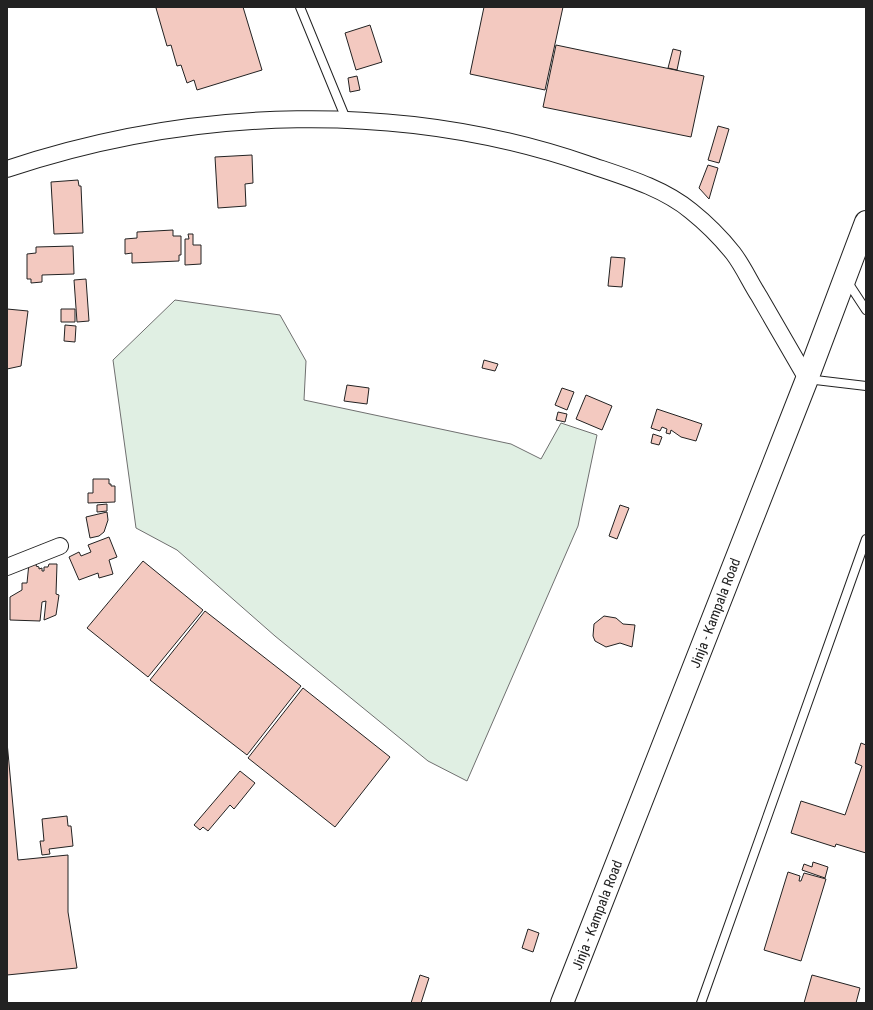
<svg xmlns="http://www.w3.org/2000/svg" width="873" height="1010" font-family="'Roboto Condensed',sans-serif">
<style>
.green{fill:#e0efe3;stroke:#6f6f6f}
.building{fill:#f3c9c0;stroke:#222}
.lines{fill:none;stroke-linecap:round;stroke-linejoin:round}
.lane-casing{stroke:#222;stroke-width:10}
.street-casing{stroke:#222;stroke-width:18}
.highway-casing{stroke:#222;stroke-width:24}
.lane{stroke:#fff;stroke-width:8}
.street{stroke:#fff;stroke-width:16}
.highway{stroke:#fff;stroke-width:22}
.labels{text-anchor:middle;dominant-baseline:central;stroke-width:3;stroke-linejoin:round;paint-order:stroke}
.street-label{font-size:14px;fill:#222;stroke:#fff}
</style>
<rect width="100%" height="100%" fill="#fff"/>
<path class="green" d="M175 300 280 315 306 361 304 400 511 444 541 459 561 423 597 435 578 526 467 781 428 761 275 636 177 550 136 528 113 360Z"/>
<path class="building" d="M159 7H243L262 70 197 90 194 80 187 83 181 65 177 66 171 45 167 46 156 8Z
M484 7H563L545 90 470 74Z
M370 25 382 62 356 70 345 33Z
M556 45 704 76 691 137 543 107Z
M673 49 681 51 677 70 668 68Z
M357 76 360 90 350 92 348 78Z
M718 126 729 129 719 163 708 160Z
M252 155 253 183 245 184 246 206 218 208 215 157Z
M708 165 718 168 709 199 699 188Z
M78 180 79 186H81L83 233 54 234 51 182Z
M173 230V236H181V255H179V261L132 263V253L125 254V239L137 238V232Z
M188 234H193V245H201V264L185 265V239H189Z
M73 246 74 274 42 275V282L31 283V279H27V254L36 253V247Z
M611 257 625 258 622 287 608 286Z
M86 279 89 321 77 322 74 280Z
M7 309 28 311 21 366 7 369Z
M61 309H75V322H61Z
M65 325 76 326 75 342 64 341Z
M484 360 498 364 495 371 482 368Z
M347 385 369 388 367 404 344 401Z
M562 388 574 392 567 410 555 405Z
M586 395 612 406 602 430 576 419Z
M657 409 702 424 696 441 681 437 671 430 670 434 666 433 667 429 662 427 660 431 651 428Z
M558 412 567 414 565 422 556 420Z
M653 434 662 437 659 445 651 443Z
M93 479H109V484H111V486H115V502L88 503V493H93Z
M107 504V511L97 512V505Z
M620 505 629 508 617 539 609 536Z
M107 512 108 520 104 532 99 536 90 538 86 517Z
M109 537 117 557 109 560 113 574 99 578 98 573 79 580 69 557 79 552 81 556 91 552 88 545Z
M143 561 203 610 148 677 87 628Z
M29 563H37L36 566 39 567V569L42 568V571H44V567H48L49 564H57L56 594 59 595 56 615 44 620 46 601 42 602 40 621 10 620V597L22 590V583H27Z
M205 611 301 686 247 755 150 680Z
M604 616 616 618 623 624 635 625 632 647 620 643 606 647 595 641 593 636 594 624Z
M303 688 390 757 335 827 248 758Z
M7 742 18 860 68 855V912L77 968 7 975Z
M861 743 866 745V853L836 844 835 847 791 833 801 801 845 815 862 766 855 763Z
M240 771 255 783 234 809 230 805 208 831 203 827 200 830 194 825Z
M67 816 68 826H71L73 846 49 849 50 854 42 855 40 841H44L42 819Z
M813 862 828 867 825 878 802 870 804 864 812 867Z
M788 872 800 876 799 881H801L804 873 826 879 801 961 764 950Z
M528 929 539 933 533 952 522 948Z
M420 975 429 978 421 1003H411Z
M812 975 860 988 856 1003H804Z"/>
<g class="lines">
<defs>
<path id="lane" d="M300 7 346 119
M847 281 866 310
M807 379 866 386
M701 1003 866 539"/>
<path id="street" d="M7 169C193 107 401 100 587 164 622 176 662 187 691 211 706 223 721 238 733 253 743 266 750 282 759 296 775 324 791 351 807 379
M7 567 60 546"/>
<path id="highway" d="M562 1003 807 379 866 222"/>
</defs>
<use href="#lane" class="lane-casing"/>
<use href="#street" class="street-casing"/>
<use href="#highway" class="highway-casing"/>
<use href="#lane" class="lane"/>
<use href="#street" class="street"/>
<use href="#highway" class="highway"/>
</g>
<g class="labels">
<g class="street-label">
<text transform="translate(715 613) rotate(-69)">Jinja - Kampala Road</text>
<text transform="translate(597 915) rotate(-69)">Jinja - Kampala Road</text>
</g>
</g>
<rect width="873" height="1010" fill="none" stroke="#222222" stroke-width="16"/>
</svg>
